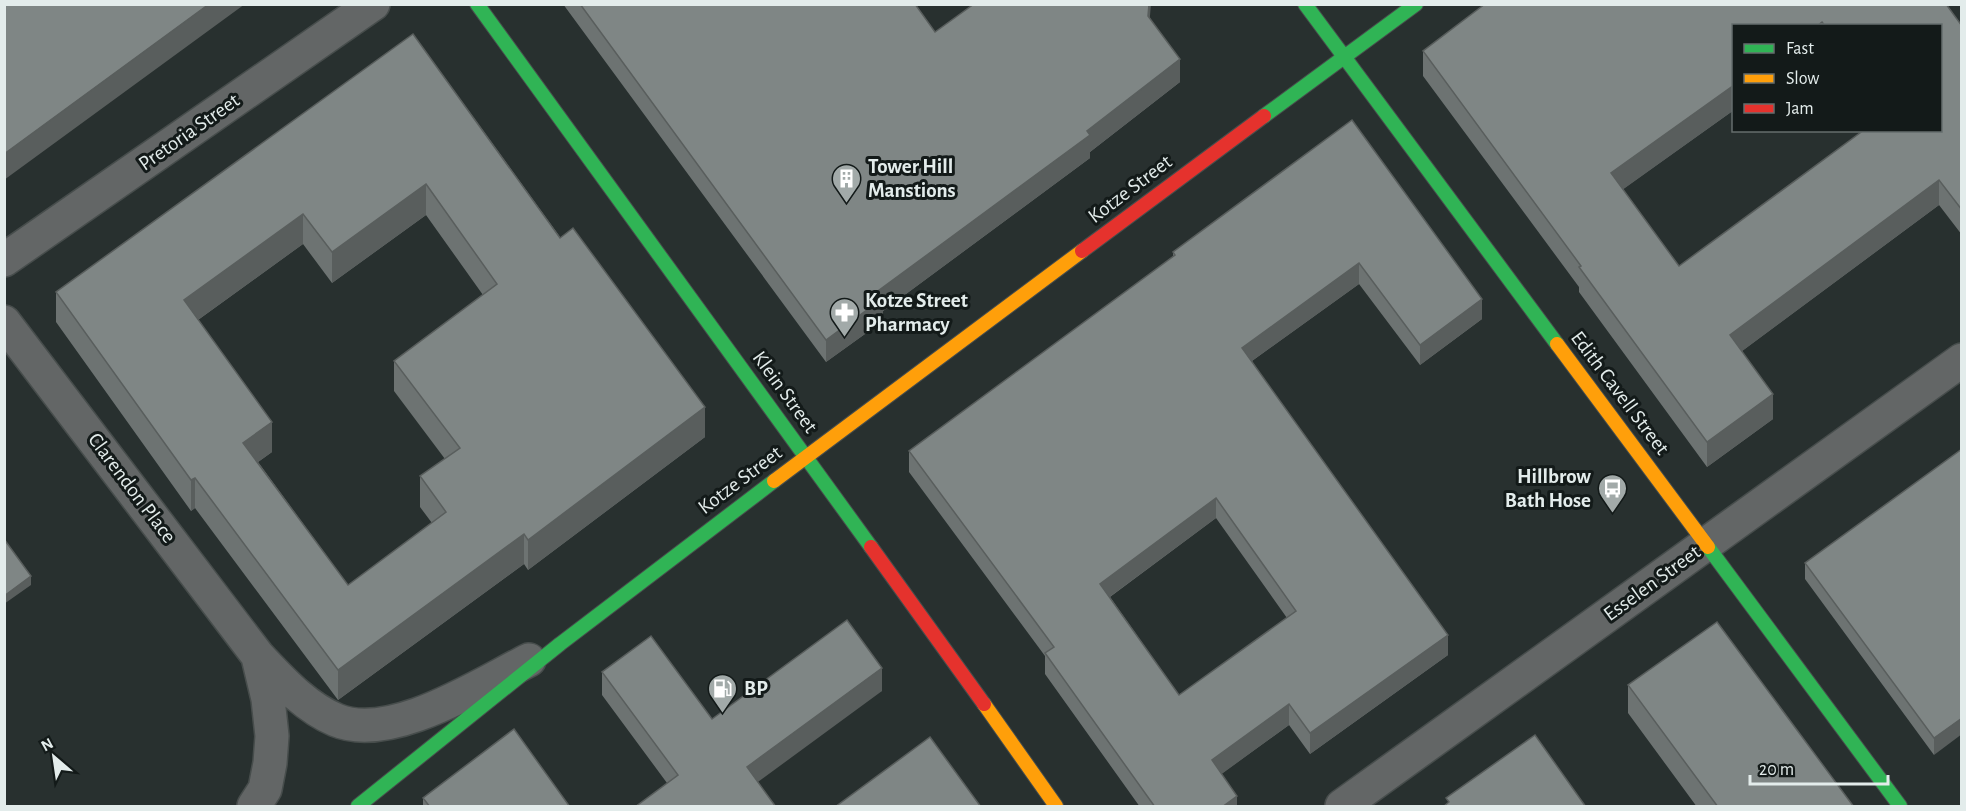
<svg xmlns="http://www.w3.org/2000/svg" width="1966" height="811" font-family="'Alegreya Sans',sans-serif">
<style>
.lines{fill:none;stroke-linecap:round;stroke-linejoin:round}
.street-casing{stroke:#474d4c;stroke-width:36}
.fast-casing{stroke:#474d4c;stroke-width:16}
.slow-casing{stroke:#474d4c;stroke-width:16}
.jam-casing{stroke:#474d4c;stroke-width:16}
.street{stroke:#636666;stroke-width:33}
.fast{stroke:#30b455;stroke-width:14}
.slow{stroke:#ff9f0a;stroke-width:14}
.jam{stroke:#e5322d;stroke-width:14}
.wall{fill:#6d7372;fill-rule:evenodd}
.shaded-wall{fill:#595e5d}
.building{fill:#7f8685;stroke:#595e5d;stroke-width:1.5;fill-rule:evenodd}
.labels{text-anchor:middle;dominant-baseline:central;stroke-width:6;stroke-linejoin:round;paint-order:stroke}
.street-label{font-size:21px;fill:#e3eceb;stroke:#131a19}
.poi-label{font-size:21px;font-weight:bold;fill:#e3eceb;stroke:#131a19;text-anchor:start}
</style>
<rect width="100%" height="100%" fill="#28302f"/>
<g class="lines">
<defs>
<path id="street" d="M4 260 373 4
M4 322 258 656C281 680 305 707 336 720 391 743 479 685 529 660
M254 806 265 789 270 763 272 736 268 699 258 657
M1342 806 1962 360"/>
<path id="fast" d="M477 4 871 547
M1305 4 1557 344
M1264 116 1416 4
M1708 547 1900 806
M358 806 560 644 774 481"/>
<path id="slow" d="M1557 344 1708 547
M774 481 1082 251
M984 704 1056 806"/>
<path id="jam" d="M1082 251 1264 116
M871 547 984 704"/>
</defs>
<use href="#street" class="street-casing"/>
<use href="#fast" class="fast-casing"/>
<use href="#slow" class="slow-casing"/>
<use href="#jam" class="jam-casing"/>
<use href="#street" class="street"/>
<use href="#fast" class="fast"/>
<use href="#slow" class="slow"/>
<use href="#jam" class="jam"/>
</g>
<path class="wall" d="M563 4H915L935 32 1150 18 1180 82 1090 152V158L883 311V321L826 362Z
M1485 4 1962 26V235L1939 205 1742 351 1773 419 1707 467 1579 292V287L1423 76V51ZM1734 26H1941V130L1679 266 1623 189 1734 110Z
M413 34 705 437 528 570 524 564 338 700 195 508 191 511 56 322V292ZM426 215 483 295 394 361V391L445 459 420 476V507L432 523 348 585 258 462 272 452 198 320 303 244 332 283Z
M1352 120 1482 319 1420 365 1359 284 1252 361 1448 655 1310 754 1289 725 1221 774 1237 807H1140L1045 674V656L909 472V451L1173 257V252ZM1216 518 1287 618 1179 695 1110 597Z
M1962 449 1934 755 1805 579V563Z
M602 672 712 719 882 691 667 783 602 695Z
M1628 685 1854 807H1697L1628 713Z
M423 798 570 807H423Z"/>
<path class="shaded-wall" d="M209 4H245L4 180V154Z
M1149 4H1151L1148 39V16Z
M1180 59V82L1090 152V158L883 311V321L826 362V340L878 291Z
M1734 85V110L1611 198V173Z
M1939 180V205L1730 360V335Z
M426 184V215L332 283V252Z
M303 214V244L184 330V300Z
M1359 263V284L1242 368V348Z
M1482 299V319L1420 365V345Z
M1773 394V419L1707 467V442Z
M705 407V437L528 570V540Z
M272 422V452L243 473V443Z
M195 478V508L191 511V480Z
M1216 498V518L1100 604V584Z
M524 534V564L338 700V670Z
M31 576V585L4 604V596Z
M1448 635V655L1310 754V733Z
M882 668V691L747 790V767Z
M1289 704V725L1212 781V760Z
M1962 718V734L1934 755V738Z
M1237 796V807H1222Z"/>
<path class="building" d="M4 4H209L4 154Z
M580 4H915L935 32 974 4H1149L1148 16 1180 59 1087 131 1090 135 878 291 883 298 826 340Z
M1485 4H1946L1962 26V210L1939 180 1730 335 1773 394 1707 442 1579 267 1581 266 1423 51ZM1822 22 1825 26H1941V130H1864L1679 266 1611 173 1734 85V26H1817Z
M413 34 560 238 573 228 705 407 528 540 524 534 338 670 195 478 191 480 56 292ZM426 184 497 284 394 361 460 448 420 476 446 512 348 585 243 443 272 422 184 300 303 214 332 252Z
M1352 120 1482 299 1420 345 1359 263 1242 348 1448 635 1310 733 1289 704 1212 760 1237 796 1222 807H1155L1045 653 1054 647 909 451 1175 255 1173 252ZM1216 498 1296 611 1179 695 1100 584Z
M1962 449V718L1934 738 1805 563Z
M4 539 31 576 4 596Z
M847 620 882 668 747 767 776 807H635L678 775 602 672 651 636 712 719Z
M1717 622 1854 807H1718L1628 685Z
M514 729 570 807H430L423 798Z
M1535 735 1586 807H1443L1449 802 1446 798Z
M930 737 981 807H835Z"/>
<defs>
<symbol id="building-pin" viewBox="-11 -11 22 30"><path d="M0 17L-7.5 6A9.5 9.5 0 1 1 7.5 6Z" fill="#a2aaa9" stroke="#131a19"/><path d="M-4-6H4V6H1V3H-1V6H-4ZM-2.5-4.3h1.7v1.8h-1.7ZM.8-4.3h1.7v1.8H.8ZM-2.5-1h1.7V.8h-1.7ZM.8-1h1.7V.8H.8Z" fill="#fff"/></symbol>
<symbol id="pharmacy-pin" viewBox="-11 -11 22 30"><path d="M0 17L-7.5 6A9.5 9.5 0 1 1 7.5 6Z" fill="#a2aaa9" stroke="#131a19"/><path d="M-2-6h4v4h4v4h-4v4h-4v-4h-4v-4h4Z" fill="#fff"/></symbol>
<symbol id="bus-pin" viewBox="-11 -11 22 30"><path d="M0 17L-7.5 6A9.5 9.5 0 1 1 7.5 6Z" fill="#a2aaa9" stroke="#131a19"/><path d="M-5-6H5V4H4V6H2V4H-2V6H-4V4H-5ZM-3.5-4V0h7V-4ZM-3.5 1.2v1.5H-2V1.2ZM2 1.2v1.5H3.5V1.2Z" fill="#fff"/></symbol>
<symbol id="fuel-pin" viewBox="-11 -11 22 30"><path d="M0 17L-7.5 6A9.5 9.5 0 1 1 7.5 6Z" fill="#a2aaa9" stroke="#131a19"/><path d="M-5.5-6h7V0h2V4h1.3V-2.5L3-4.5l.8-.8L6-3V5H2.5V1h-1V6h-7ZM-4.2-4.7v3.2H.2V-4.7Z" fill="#fff"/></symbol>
</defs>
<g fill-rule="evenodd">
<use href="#building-pin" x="830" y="162" width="33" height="45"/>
<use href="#pharmacy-pin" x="828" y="296" width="33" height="45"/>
<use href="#bus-pin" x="1596" y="472" width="33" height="45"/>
<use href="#fuel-pin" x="706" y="672" width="33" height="45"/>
</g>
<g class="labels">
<g class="street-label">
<text transform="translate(189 132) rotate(-35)">Pretoria Street</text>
<text transform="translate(1130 189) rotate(-37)">Kotze Street</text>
<text transform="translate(785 392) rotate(54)">Klein Street</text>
<text transform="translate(1620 393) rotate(53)">Edith Cavell Street</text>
<text transform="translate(740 480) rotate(-37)">Kotze Street</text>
<text transform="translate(132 488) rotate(53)">Clarendon Place</text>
<text transform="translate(1652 583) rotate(-36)">Esselen Street</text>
</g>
<g class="poi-label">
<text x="868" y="166">Tower Hill<tspan x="868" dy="24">Manstions</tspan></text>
<text x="865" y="300">Kotze Street<tspan x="865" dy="24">Pharmacy</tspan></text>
<text x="1591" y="476" text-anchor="end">Hillbrow<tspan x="1591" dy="24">Bath Hose</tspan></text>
<text x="744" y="688">BP</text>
</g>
</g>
<rect width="1966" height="811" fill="none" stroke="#e3eceb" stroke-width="12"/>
<rect x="1732" y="24" width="210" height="108" fill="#131a19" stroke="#666e6d" stroke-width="1.5"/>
<rect x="1744" y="44" width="30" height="9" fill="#30b455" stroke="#666e6d" stroke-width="1.5"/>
<text x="1786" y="54" font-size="18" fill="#e3eceb">Fast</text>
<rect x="1744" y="74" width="30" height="9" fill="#ff9f0a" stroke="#666e6d" stroke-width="1.5"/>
<text x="1786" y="84" font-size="18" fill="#e3eceb">Slow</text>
<rect x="1744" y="104" width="30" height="9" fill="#e5322d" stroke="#666e6d" stroke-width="1.5"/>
<text x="1786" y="114" font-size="18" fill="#e3eceb">Jam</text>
<g transform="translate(54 757) rotate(331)" stroke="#131a19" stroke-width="4.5" paint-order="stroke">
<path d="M0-4.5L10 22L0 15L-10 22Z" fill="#e3eceb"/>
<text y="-9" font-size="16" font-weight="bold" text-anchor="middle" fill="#e3eceb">N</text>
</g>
<path d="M1750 775v9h138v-9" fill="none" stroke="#e3eceb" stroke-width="3"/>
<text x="1759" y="775" font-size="18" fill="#e3eceb" stroke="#131a19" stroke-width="4.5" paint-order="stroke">20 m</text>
</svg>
